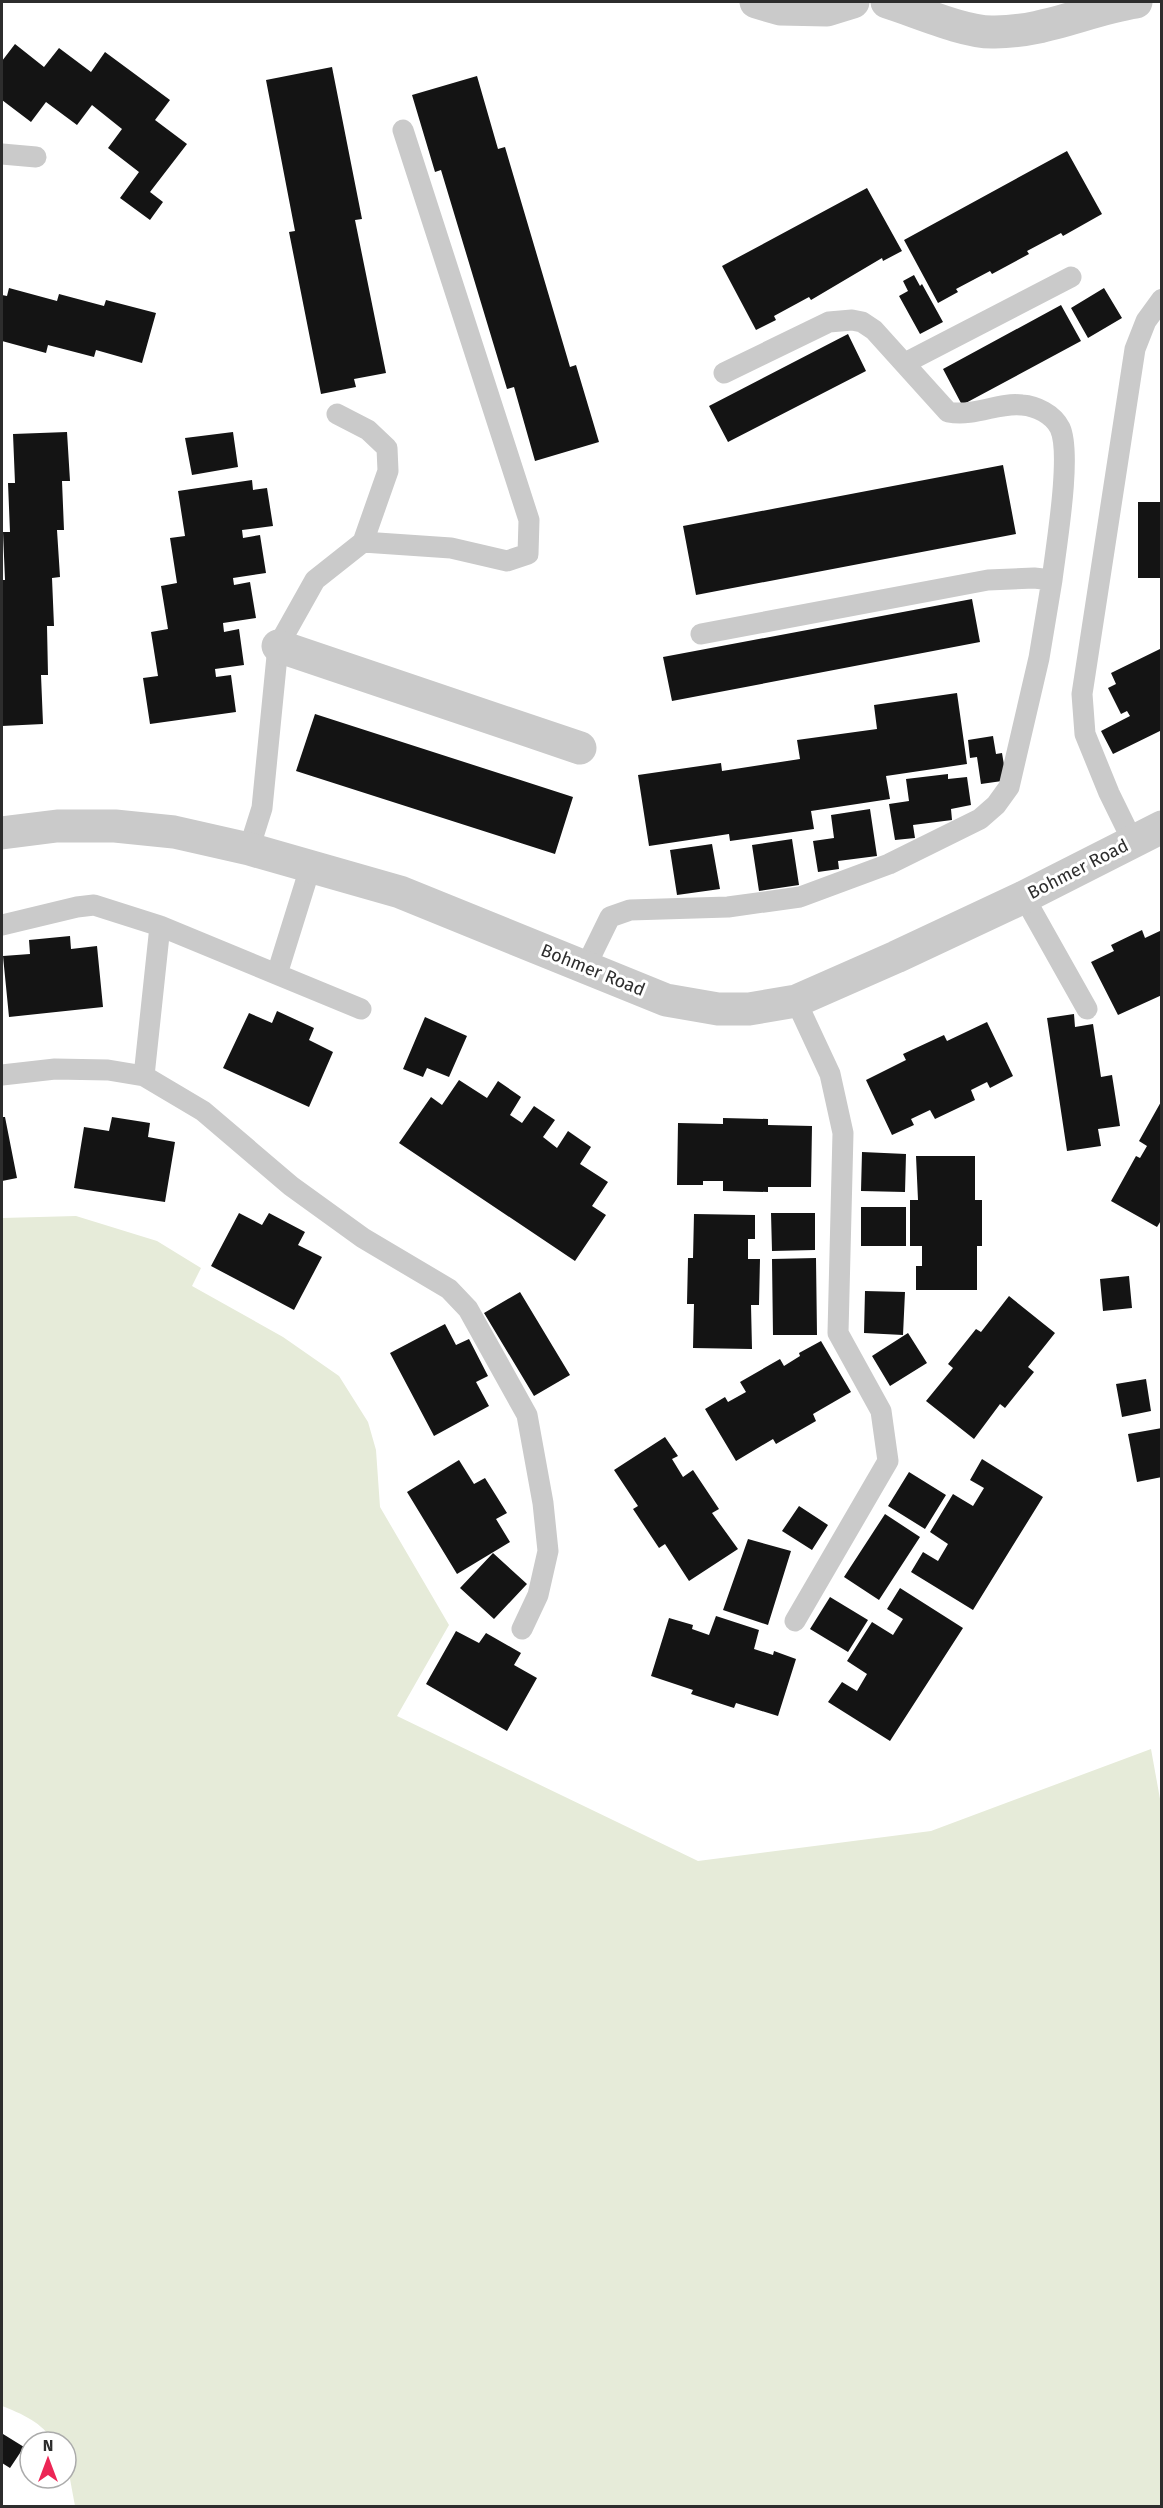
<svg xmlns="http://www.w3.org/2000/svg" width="1163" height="2508" font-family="'Fira Sans',sans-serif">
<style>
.green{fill:#e6ebd9}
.building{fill:#141414}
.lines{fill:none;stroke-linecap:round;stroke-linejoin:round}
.service{stroke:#cacaca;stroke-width:21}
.minor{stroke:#cacaca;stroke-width:33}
.labels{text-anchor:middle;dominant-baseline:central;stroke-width:6;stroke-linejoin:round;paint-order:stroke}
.street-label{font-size:18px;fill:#2d2d2d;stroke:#fff}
</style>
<rect width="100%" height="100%" fill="#fff"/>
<path class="green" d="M76 1216 157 1241 201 1268 192 1286 283 1337 339 1376 368 1422 376 1450 380 1507 449 1625 397 1716 698 1861 931 1831 1151 1749 1162 1810 1161 2506H75L70 2479 66 2470V2442H53C44 2423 20 2413 2 2406V1218Z"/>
<path class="building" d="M15 44 44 67 59 48 91 72 105 52 170 100 155 120 187 144 150 192 163 202 150 220 120 198 139 172 108 148 122 129 92 105 77 125 46 102 31 122 2 100V61Z
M332 67 362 219 355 220 386 373 354 379 356 387 321 394 289 232 295 231 266 80Z
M477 76 498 149 505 147 570 367 576 365 599 442 535 461 514 387 507 389 441 170 435 172 412 95Z
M1067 151 1102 214 1063 236 1061 233 1027 251 1029 254 992 274 990 271 956 289 958 292 938 303 904 240Z
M867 188 902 251 883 261 882 258 811 300 809 297 774 316 776 320 756 330 722 266Z
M914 275 920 286 922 284 943 322 920 334 899 296 908 291 903 281Z
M9 288 57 301 59 294 104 306 106 300 156 313 142 363 96 350 94 357 48 345 46 353 2 341V295L7 296Z
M1104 288 1122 318 1088 338 1071 308Z
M1061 305 1081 341 962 405 943 369Z
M848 334 866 371 728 442 709 406Z
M67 432 70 481H62L64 530H57L60 577 52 578 54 626H47L48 675H41L43 724 2 726V580H5L3 532H10L8 483H15L13 434Z
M233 432 238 467 192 475 185 438Z
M1003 465 1016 534 696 595 683 526Z
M252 480 253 490 267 488 273 526 242 530 243 538 260 535 266 573 233 578 234 585 250 582 256 618 223 623 224 632 239 629 244 665 215 669 216 677 231 675 236 712 150 724 143 678 158 676 151 632 168 629 161 586 177 583 170 538 185 536 178 491Z
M1138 502H1162V578H1138Z
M972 599 980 642 672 701 663 657Z
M1162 648V730L1113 754 1101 731 1130 716 1127 711 1121 714 1108 688 1116 684 1111 673Z
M957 693 967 764 886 776 890 799 811 811 814 829 730 841 729 834 649 846 638 775 721 763 722 771 800 759 797 740 877 729 874 705Z
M315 714 573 797 555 854 296 771Z
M993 736 996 754 1002 753 1005 771 1002 781 981 784 977 757 970 758 968 740Z
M948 774V779L967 777 971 805 951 809 952 820 913 825 915 838 895 840 889 804 909 801 906 779Z
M870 809 877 856 838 861 839 869 818 872 813 841 834 838 831 815Z
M792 839 799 885 759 891 752 845Z
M712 844 720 889 677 895 670 850Z
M1142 930 1145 938 1162 930V995L1118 1015 1091 962 1114 951 1111 945Z
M70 936 71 949 97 946 103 1007 9 1017 3 956 30 954 29 940Z
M277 1011 314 1028 309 1040 333 1052 309 1107 223 1068 249 1013 272 1023Z
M1074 1014 1075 1027 1093 1024 1101 1077 1112 1075 1120 1126 1098 1129 1101 1146 1067 1151 1047 1018Z
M425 1017 467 1036 449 1077 427 1068 423 1077 403 1069Z
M987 1022 1013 1076 990 1088 987 1082 971 1090 975 1100 935 1119 930 1110 911 1119 914 1125 892 1135 866 1080 906 1060 903 1054 944 1035 947 1041Z
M459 1080 487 1098 498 1081 521 1097 510 1115 522 1123 534 1106 555 1120 543 1137 557 1148 568 1131 591 1147 580 1164 608 1182 592 1206 606 1215 575 1261 399 1143 431 1097 442 1105Z
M1162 1100V1219L1157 1227 1111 1201 1136 1156 1140 1158 1147 1146 1139 1141Z
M2 1117H5L17 1178 2 1181Z
M112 1117 150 1123 148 1137 175 1142 165 1202 74 1188 84 1127 109 1131Z
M723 1118 768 1119V1125L812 1126 811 1187H768V1192L723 1191V1181H703V1185H677L678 1123 723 1124Z
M862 1152 906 1154 905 1192 861 1191Z
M916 1156H975V1200H982V1246H977V1290H916V1266H922V1246H910V1200H918Z
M861 1207H906V1246H861Z
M239 1213 262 1225 269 1213 305 1232 298 1245 322 1257 294 1310 211 1266Z
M771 1213H815V1250L772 1251Z
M694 1214 755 1215V1239H748V1259H760L759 1305H751L752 1349 693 1348 694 1304H687L688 1258H693Z
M816 1258 817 1335H773L772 1259Z
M1129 1276 1132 1308 1103 1311 1100 1279Z
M865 1291 905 1292 903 1335 864 1333Z
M520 1292 570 1375 534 1396 484 1313Z
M1009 1296 1055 1333 1028 1367 1034 1372 1005 1408 1000 1404 974 1439 926 1401 953 1368 948 1364 976 1329 981 1332Z
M445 1324 456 1345 469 1339 488 1376 476 1382 489 1406 434 1436 390 1353Z
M908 1333 927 1363 890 1386 872 1356Z
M821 1341 851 1392 813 1414 816 1421 776 1444 773 1439 736 1461 705 1409 725 1397 728 1402 746 1392 740 1382 780 1359 784 1366 800 1356 799 1353Z
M1146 1379 1151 1411 1122 1417 1116 1384Z
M1162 1428V1477L1137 1482 1128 1434Z
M665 1437 678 1456 672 1459 683 1477 693 1470 719 1509 712 1513 738 1549 689 1581 665 1544 659 1548 633 1509 638 1506 614 1470Z
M982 1459 1043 1497 973 1610 911 1572 923 1552 938 1561 948 1544 930 1532 953 1494 973 1506 984 1488 970 1480Z
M459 1460 474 1484 485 1478 507 1513 496 1519 510 1542 457 1574 407 1492Z
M909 1472 946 1495 925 1529 888 1506Z
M799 1506 828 1525 812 1550 782 1531Z
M885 1514 920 1537 879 1600 844 1577Z
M748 1539 791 1551 768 1625 723 1610Z
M493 1553 527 1584 494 1619 460 1588Z
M900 1588 963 1628 890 1741 828 1702 842 1682 857 1691 867 1674 847 1661 872 1622 893 1635 903 1619 887 1609Z
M830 1597 868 1620 848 1652 810 1629Z
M716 1616 759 1630 754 1649 773 1655 774 1651 796 1659 778 1716 736 1703 734 1708 691 1694 693 1690 651 1676 669 1618 693 1625 692 1629 709 1635Z
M456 1631 479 1643 486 1633 521 1653 514 1665 537 1678 507 1731 426 1684Z
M3 2434 24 2447 10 2468 2 2463Z"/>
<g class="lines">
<path class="service" d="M2 154 36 157
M905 363 1071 277
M724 373 829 322 852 320 862 322 874 330 948 412C976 417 998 402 1022 405 1036 406 1053 414 1060 428 1072 454 1056 547 1052 580
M337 414 368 430 387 448 388 471 363 542
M1133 842 1109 793 1085 734 1082 694 1135 349 1146 321 1162 299
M249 849 262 808 278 646 315 580 363 542 451 548 507 561 528 554 529 520 403 130
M1024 897 1087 1009
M2 925 77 907 94 905 160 926 361 1009
M586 966 610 917 630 910 728 907 800 897 889 864 980 819 996 805 1009 787 1039 658 1052 580 1034 578 988 580 701 634
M277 974 311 865
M2 1075 55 1069 108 1070 144 1076 203 1111 291 1186 363 1238 449 1289 468 1309 527 1415 543 1503 548 1551 538 1595 522 1629
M144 1076 160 926
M795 1621 888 1461 881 1411 838 1333 843 1133 830 1074 796 1001"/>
<path class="minor" d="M756 2 780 9 827 10 853 2
M887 2C916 11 963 32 992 32 1042 33 1087 10 1136 2
M278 646 580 748
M2 833 57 826H115L174 832 249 849 400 892 666 1000 718 1009H749L796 1001 896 957 1024 897 1162 827"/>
</g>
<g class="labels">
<g class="street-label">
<text transform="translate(1078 869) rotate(-27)">Bohmer Road</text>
<text transform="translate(593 970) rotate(22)">Bohmer Road</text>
</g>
</g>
<rect width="1163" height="2508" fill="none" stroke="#2d2d2d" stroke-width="6"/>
<g transform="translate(48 2460)"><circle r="28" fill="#ffffff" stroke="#ababab" stroke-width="1.5"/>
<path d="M0-4.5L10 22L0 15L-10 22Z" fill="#ec2655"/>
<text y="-9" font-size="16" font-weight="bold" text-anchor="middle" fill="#2d2d2d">N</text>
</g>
</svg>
